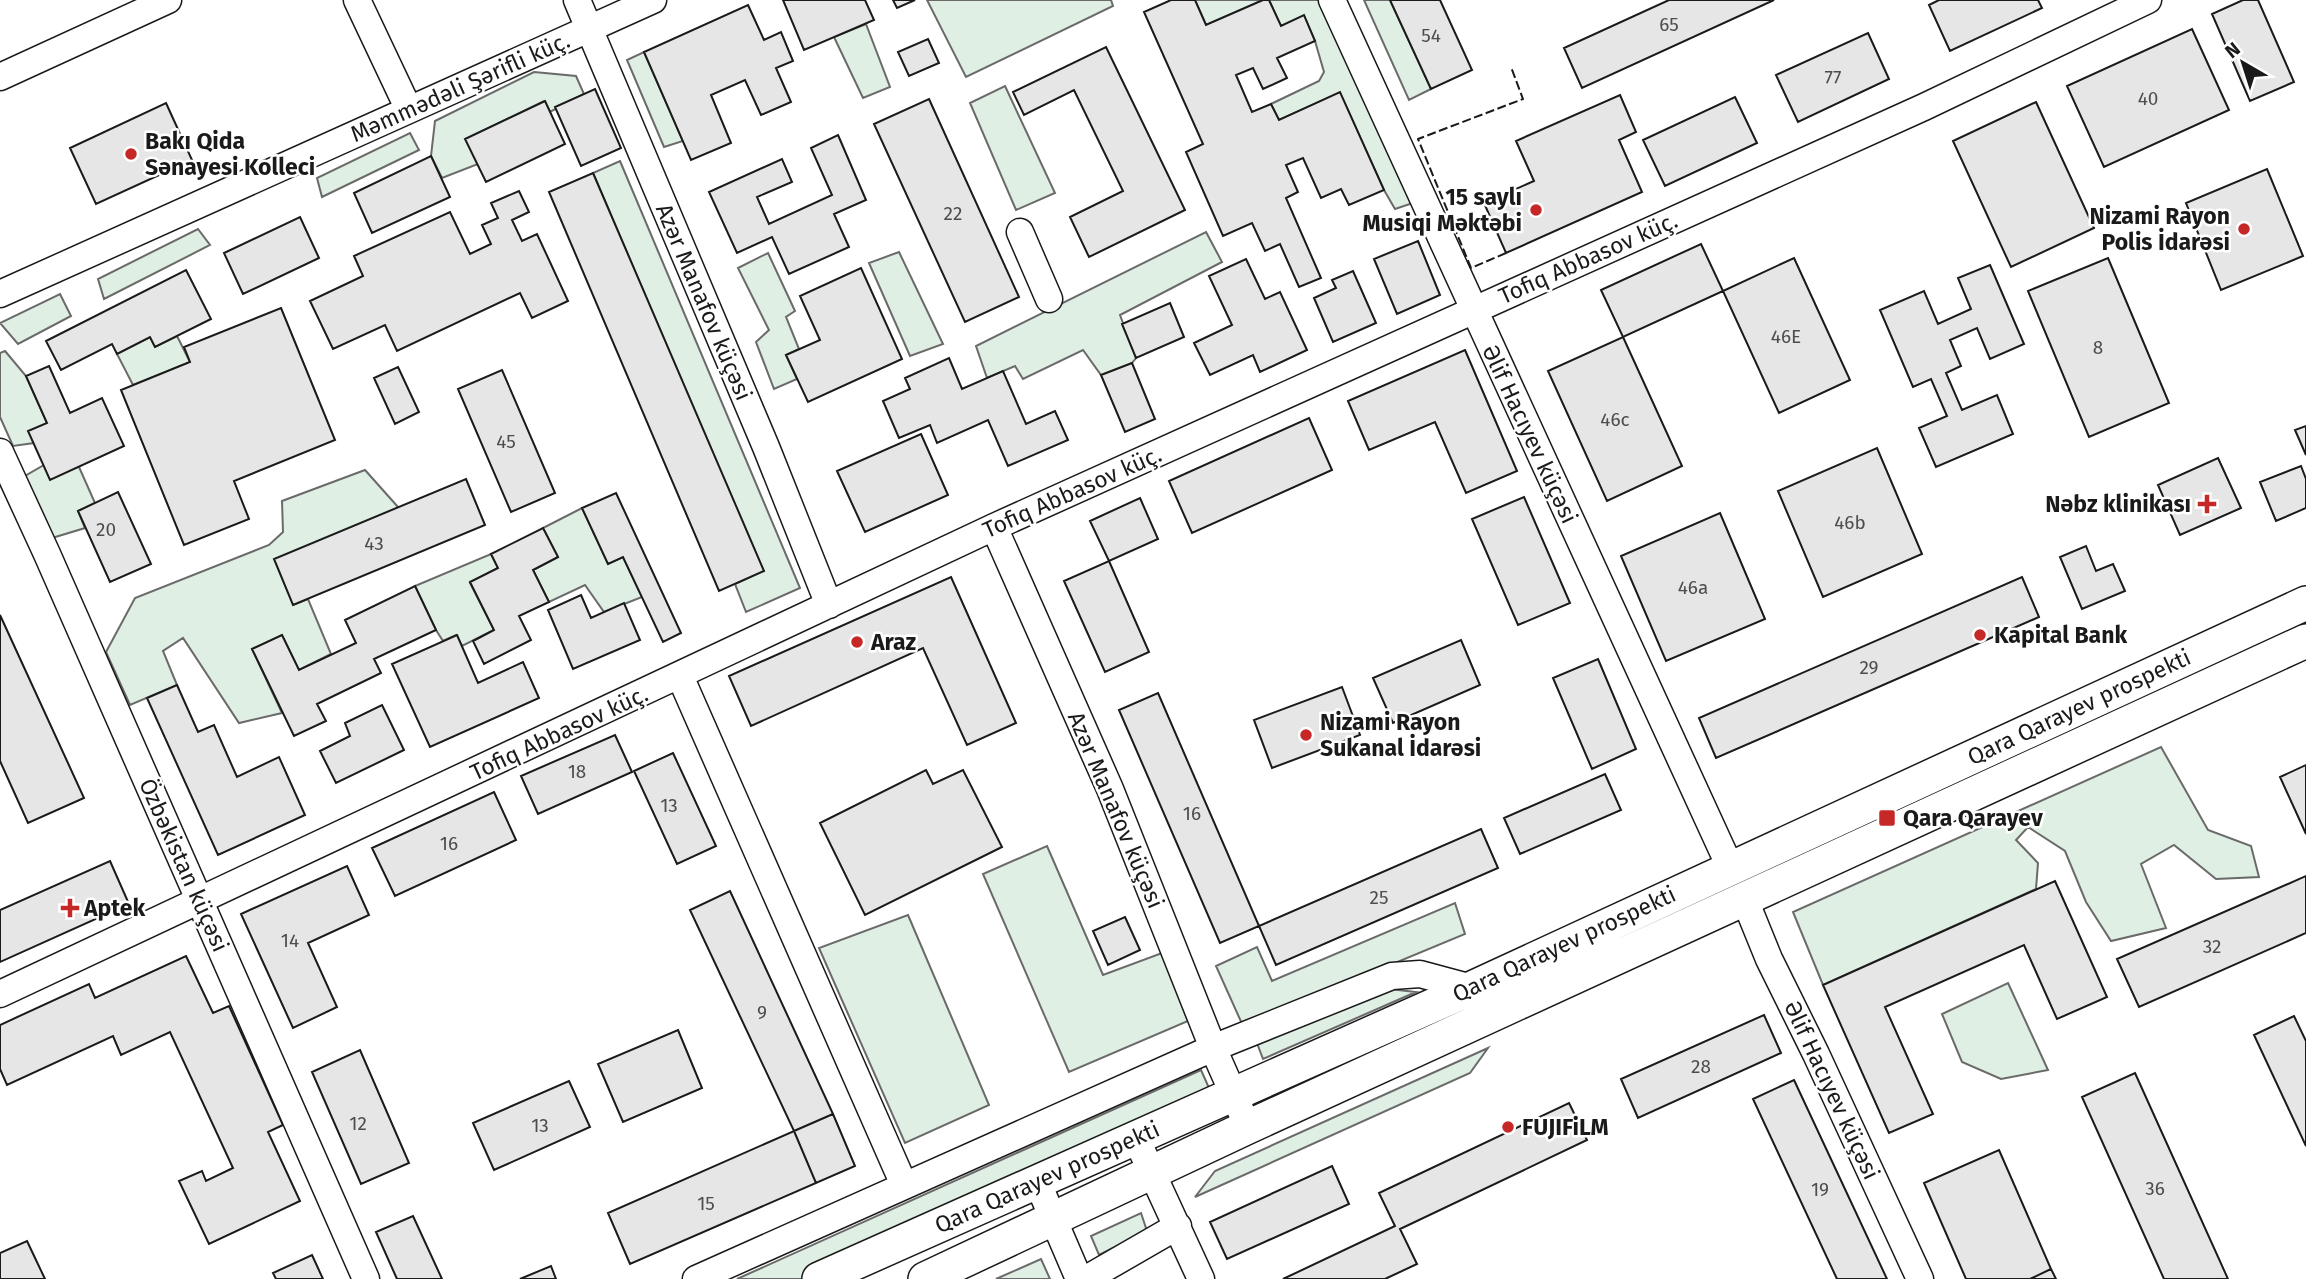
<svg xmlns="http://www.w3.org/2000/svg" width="2306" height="1279" viewBox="0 0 2306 1279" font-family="'Fira Sans',sans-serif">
<rect width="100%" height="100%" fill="#fff"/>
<!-- green -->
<path fill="#e0efe3" stroke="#6a6a6a" stroke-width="2" d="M927,0h184l2,6 -147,71z
M1195,0h68l-57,25z
M1269,0h51l96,202 -21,7 -11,-19 -44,-97 -61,27 -8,-16 48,-23 5,-9 -9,-31 -11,-25 -23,10z
M1364,0h26l41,89 -22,11z
M866,24l24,63 -27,11 -29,-61z
M644,52l39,89 -19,6 -37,-87z
M534,72l42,4 8,18 -34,18 -6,-11 -78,38 12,25 -36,14 -11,-22 4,-35z
M1005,86l50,107 -39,17 -46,-107z
M410,133l9,17 -97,47 -5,-19z
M620,161l180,427 -54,24 -11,-28 28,-13 -170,-398z
M198,229l12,16 -106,54 -6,-20z
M1206,232l16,30 -102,53 16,43 -4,5 -31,12 -18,-25 -60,29 -8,-13 -28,12 -11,-32z
M899,252l44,92 -33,12 -41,-93z
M768,253l27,58 -9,6 13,32 -13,6 11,24 -23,10 -18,-47 13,-12 -31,-62z
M60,294l11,22 -53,28 -18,-21z
M177,336l13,26 -57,23 -16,-31 33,-17 5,10z
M5,351l21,25 21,47 -13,20 -21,3 -13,-29v-64z
M44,465l35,2 16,36 -17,8 7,17 -33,10 -27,-62z
M365,470l33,37 -105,98 15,-6 23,55 -32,16 -17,-35 -30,14 30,64 -43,10 -56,-85 -20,13 14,34 -47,20 -24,-53 29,-54 134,-53 14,-13 -1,-31z
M582,508l26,56 15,-7 19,40 -38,15 -19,-27 -36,17 -16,-32 25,-13 -15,-29z
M491,554l7,14 -28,15 24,47 -32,16 -6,-11 -13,6 -7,-11 -21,-44z
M2161,747l47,83 43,16 8,31 -43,2 -42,-34 -33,19 25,64 -55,13 -25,-39 -21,-51 -37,-24 -12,13 22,23 -2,26 -213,96 -30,-73z
M1047,846l56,129 59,-22 26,68 -119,51 -86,-198z
M1455,903l10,31 -222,92 -27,-60 41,-19 15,34z
M908,915l81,190 -84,38 -86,-195z
M2008,983l40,87 -47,9 -39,-17 -20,-48z
M1389,989l27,3 -153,67 -6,-16z
M1488,1048l-18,25 -275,124 20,-26z
M1201,1070l12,27 -404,182h-72z
M1141,1213l6,18 -48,24 -8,-19z
M1041,1259l9,20h-54z"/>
<!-- building -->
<path fill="#e6e6e6" stroke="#1a1a1a" stroke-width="2" d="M783,0h82l9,20 -70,30z
M893,0h22l-18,8z
M1171,0h24l11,25 57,-25h6l12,26 23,-11 11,26 -38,17 10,20 -24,11 -10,-21 -17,7 16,37 19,-8 8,16 61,-28 44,98 -35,15 -8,-16 -20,9 -18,-40 -17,7 12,27 -12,6 35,80 -22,9 -19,-43 -15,7 -13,-28 -29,13 -37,-84 17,-8 -59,-132z
M1390,0h50l32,70 -41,19z
M1669,0h105l-192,88 -18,-40z
M1939,0h99l4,8 -92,43 -21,-46z
M2243,0h15l36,82 -44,19 -38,-87z
M748,5l16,35 17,-8 12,29 -17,7 15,34 -30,13 -16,-35 -34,15 20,48 -40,17 -47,-108z
M2192,29l37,81 -125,57 -37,-81z
M1868,33l21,46 -91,43 -22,-47z
M928,39l11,24 -30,13 -11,-24z
M1106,47l79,163 -96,47 -19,-40 53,-26 -49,-101 -50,25 -11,-23z
M595,89l26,59 -40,18 -26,-59z
M1620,95l16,37 -17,8 23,52 -136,61 -22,-50 50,-22 -18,-40z
M1735,97l22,46 -92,43 -22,-46z
M929,99l90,198 -54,25 -91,-198z
M545,101l20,43 -79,38 -21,-43z
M2036,102l58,126 -83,39 -58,-126z
M166,103l26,57 -96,44 -26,-56z
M838,135l28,65 -32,14 15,33 -60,27 -17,-37 -35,16 -28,-61 73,-33 10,23 -35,15 12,27 63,-29 -21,-47z
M431,156l19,41 -78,36 -18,-40z
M2267,169l36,87 -82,34 -35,-87z
M593,173l171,398 -45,20 -170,-399z
M519,191l10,21 -17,8 10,21 15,-7 31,67 -36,17 -12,-25 -123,58 -12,-26 -52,24 -23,-48 53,-25 -9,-20 96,-44 20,42 21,-10 -9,-19 16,-7 -7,-15z
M300,217l19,41 -76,36 -19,-41z
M1418,241l22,54 -43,19 -23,-55z
M1701,244l22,47 -100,46 -22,-47z
M1794,258l56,122 -71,33 -56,-122z
M2108,258l61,145 -80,34 -61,-146z
M1246,259l19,40 15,-7 27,58 -47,22 -7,-17 -43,20 -16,-32 38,-18 -23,-49z
M1990,265l34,79 -34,15 -13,-31 -27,12 11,26 -15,7 16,37 35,-15 16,39 -77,33 -17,-39 28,-12 -16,-37 -18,8 -33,-77 44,-19 14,33 33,-15 -13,-31z
M861,268l41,91 -94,43 -22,-47 34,-15 -20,-44z
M186,270l25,49 -56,28 -5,-10 -33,17 -5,-10 -51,26 -15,-29z
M1353,271l23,52 -43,19 -19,-44 22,-10 -4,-8z
M1170,303l14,34 -48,21 -14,-34z
M281,308l54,132 -101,41 15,38 -65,26 -63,-155 69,-28 -6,-15z
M1623,337l59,129 -75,35 -59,-130z
M1465,350l52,121 -51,22 -31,-71 -66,28 -21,-49z
M949,358l13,31 41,-18 23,53 29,-13 13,29 -60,26 -20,-46 -51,23 -7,-18 -31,13 -16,-37 27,-12 -5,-11z
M1132,363l23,56 -30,13 -24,-57z
M49,366l21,47 32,-15 22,48 -74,34 -22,-49 19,-8 -21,-47z
M398,367l21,45 -24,12 -21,-46z
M502,370l53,123 -44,19 -53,-123z
M1309,418l23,52 -140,63 -23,-52z
M2306,426v29l-11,-25z
M921,434l27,61 -83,37 -28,-61z
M1877,448l45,106 -99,43 -45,-106z
M2218,458l23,50 -61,27 -22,-50z
M2301,466l5,13v29l-30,13 -16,-39z
M466,479l19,46 -192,80 -19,-46z
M118,492l33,72 -41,18 -32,-71z
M616,493l65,140 -18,9 -40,-85 -15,7 -26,-56z
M1524,497l46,106 -52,22 -46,-106z
M1140,498l18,41 -49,22 -19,-40z
M1720,513l45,106 -99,42 -45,-105z
M543,528l15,29 -25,13 16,32 -30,14 12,24 -47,24 -11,-23 21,-11 -24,-48 28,-14 -7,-14z
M2086,546l10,25 17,-7 12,27 -43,18 -22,-52z
M1109,561l40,91 -44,20 -41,-91z
M951,577l65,146 -49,22 -44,-97 -172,78 -22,-50z
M2022,577l17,40 -323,141 -17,-40z
M415,586l21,44 -62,29 7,14 -64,31 9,17 -32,15 -42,-87 30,-14 17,35 57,-27 -11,-23z
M581,595l10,23 33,-15 16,37 -67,29 -25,-59z
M0,615l84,183 -56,25 -28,-62z
M457,635l21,48 45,-21 16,36 -109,49 -38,-83z
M1461,640l19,45 -87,38 -20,-45z
M1598,659l38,90 -44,20 -39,-91z
M177,685l21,47 16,-7 23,52 42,-20 26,58 -87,40 -71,-157z
M1342,687l18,48 -88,33 -18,-48z
M1158,693l101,233 -39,17 -101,-233z
M382,705l22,45 -68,33 -16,-32 30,-15 -5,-13z
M615,735l17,37 -94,42 -17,-38z
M673,753l43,93 -39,18 -43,-93z
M2306,765v69l-26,-57z
M926,770l7,14 30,-14 39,77 -137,68 -45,-92z
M1605,774l16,36 -101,44 -16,-36z
M494,792l22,48 -121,56 -23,-48z
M1481,829l17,39 -222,97 -17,-39z
M110,861l19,43 -129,58v-52z
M347,866l22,49 -61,28 29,64 -44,21 -52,-114z
M2306,876v57l-167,74 -22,-48z
M2055,881l52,116 -50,22 -33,-74 -139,62 48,107 -44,19 -66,-148z
M730,891l103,223 -39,17 -104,-221z
M1125,917l15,33 -32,15 -15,-34z
M186,956l27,57 16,-7 54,119 -15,7 32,69 -91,43 -30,-63 23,-10 4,10 27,-13 -63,-136 -49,23 -8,-19 -106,49 -7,-16v-44l89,-41 6,14z
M1764,1015l17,38 -143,65 -17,-39z
M2294,1016l12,25v105l-52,-111z
M678,1030l24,58 -79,34 -25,-58z
M360,1050l49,113 -48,21 -49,-112z
M2135,1073l93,206h-64l-82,-182z
M1794,1080l93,199h-50l-84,-180z
M569,1081l21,46 -96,43 -21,-47z
M1569,1103l18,37 -187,89 17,35 -32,15h-102l112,-53 -16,-33z
M833,1114l22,52 -39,17 -22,-52z
M794,1131l22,52 -186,81 -22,-51z
M1999,1150l52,119 -21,10h-64l-42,-96z
M1332,1166l17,38 -122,55 -17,-37z
M413,1216l29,63h-45l-21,-47z
M27,1241l18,38h-45v-26z
M312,1255l11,24h-47l-3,-6z
M551,1266l5,13h-36z
M2051,1269l5,10h-26z"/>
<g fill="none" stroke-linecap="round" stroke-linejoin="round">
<!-- minor casing -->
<g stroke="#1a1a1a" stroke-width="29">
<path id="minor" d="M357,0l52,110
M577,0l189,447 63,158
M1332,0l398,867
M0,77l168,-77
M1020,232l29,67
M0,294l653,-294
M0,452l47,102 319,725
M994,527l116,262 103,259 35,79
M680,676l224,509
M1745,900l24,59 47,95 104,225
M0,994l994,-467 930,-420 224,-107
M1136,1138l65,141
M1037,1181l42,98
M696,1279l517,-231 179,-72 28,-2 52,14
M1086,1279l92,-53"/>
</g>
<!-- major casing -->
<g stroke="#1a1a1a" stroke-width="36">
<path id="major" d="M819,1279l653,-291 834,-385
M925,1279l323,-152 1058,-486"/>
</g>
<!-- minor -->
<use href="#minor" stroke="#fff" stroke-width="26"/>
<!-- major -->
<use href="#major" stroke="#fff" stroke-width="33"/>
<!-- fence -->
<path stroke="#1a1a1a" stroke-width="2" stroke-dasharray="9 3.5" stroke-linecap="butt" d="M1506,253l-35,15 -53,-129 105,-40 -12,-32"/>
</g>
<!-- markers -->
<g fill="#c62828" stroke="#fff" stroke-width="2.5">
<circle cx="131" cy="154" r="7"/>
<circle cx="1536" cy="210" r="7"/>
<circle cx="2244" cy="229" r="7"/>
<path d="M2203.5 493.5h7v7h7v7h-7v7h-7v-7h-7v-7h7z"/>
<circle cx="1980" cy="635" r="7"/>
<circle cx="857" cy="642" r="7"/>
<circle cx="1306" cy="735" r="7"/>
<rect x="1878" y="809" width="18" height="18" rx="3.5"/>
<path d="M66.5 897.5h7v7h7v7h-7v7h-7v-7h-7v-7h7z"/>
<circle cx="1508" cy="1127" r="7"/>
</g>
<g text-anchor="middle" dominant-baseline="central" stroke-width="5" stroke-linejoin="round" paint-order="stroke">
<!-- number labels -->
<g font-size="19" fill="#4d4d4d">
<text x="1669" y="24">65</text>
<text x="1431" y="35">54</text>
<text x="1833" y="77">77</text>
<text x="2148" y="98">40</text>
<text x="953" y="213">22</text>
<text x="1786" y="336">46E</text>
<text x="2098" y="347">8</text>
<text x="1615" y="419">46c</text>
<text x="506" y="441">45</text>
<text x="1850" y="522">46b</text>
<text x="106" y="529">20</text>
<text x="374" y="543">43</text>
<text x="1693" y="587">46a</text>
<text x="1869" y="667">29</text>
<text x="577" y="771">18</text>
<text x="669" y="805">13</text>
<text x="1192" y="813">16</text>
<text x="449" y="843">16</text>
<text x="1379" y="897">25</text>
<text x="290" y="940">14</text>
<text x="2212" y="946">32</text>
<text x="762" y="1012">9</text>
<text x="1701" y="1066">28</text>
<text x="358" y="1123">12</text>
<text x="540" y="1125">13</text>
<text x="2155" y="1188">36</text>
<text x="1820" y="1189">19</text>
<text x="706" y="1203">15</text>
</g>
<!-- street labels -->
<g font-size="23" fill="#1a1a1a" stroke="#fff">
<text transform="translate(460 87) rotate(-24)">Məmmədəli Şərifli küç.</text>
<text transform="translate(1588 258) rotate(-24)">Tofiq Abbasov küç.</text>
<text transform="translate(704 302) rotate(67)">Azər Manafov küçəsi</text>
<text transform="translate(1530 434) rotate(65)">Əlif Hacıyev küçəsi</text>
<text transform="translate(1072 492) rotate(-24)">Tofiq Abbasov küç.</text>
<text transform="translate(2079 707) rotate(-25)">Qara Qarayev prospekti</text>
<text transform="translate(559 733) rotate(-25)">Tofiq Abbasov küç.</text>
<text transform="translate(1116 810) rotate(67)">Azər Manafov küçəsi</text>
<text transform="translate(184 865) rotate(66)">Özbəkistan küçəsi</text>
<text transform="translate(1564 944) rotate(-25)">Qara Qarayev prospekti</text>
<text transform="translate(1832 1090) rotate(65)">Əlif Hacıyev küçəsi</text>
<text transform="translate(1047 1177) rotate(-24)">Qara Qarayev prospekti</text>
</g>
<!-- poi labels -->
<g font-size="23" font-weight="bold" fill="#1a1a1a" stroke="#fff" text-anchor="start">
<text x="145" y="141">Bakı Qida<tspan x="145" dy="26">Sənayesi Kolleci</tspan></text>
<text x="1522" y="197" text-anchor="end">15 saylı<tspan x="1522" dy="26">Musiqi Məktəbi</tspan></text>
<text x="2230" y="216" text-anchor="end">Nizami Rayon<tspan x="2230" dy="26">Polis İdarəsi</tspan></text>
<text x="2191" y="504" text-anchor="end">Nəbz klinikası</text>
<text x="1994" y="635">Kapital Bank</text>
<text x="871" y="642">Araz</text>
<text x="1320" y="722">Nizami Rayon<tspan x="1320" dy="26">Sukanal İdarəsi</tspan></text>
<text x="1903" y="818">Qara Qarayev</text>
<text x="84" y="908">Aptek</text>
<text x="1522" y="1127">FUJIFiLM</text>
</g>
</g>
<!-- north arrow -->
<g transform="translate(2243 63) rotate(321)" stroke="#ffffff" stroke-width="5" paint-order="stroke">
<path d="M0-5L12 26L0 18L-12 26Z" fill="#1a1a1a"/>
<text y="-10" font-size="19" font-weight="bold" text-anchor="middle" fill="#1a1a1a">N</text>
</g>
</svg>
